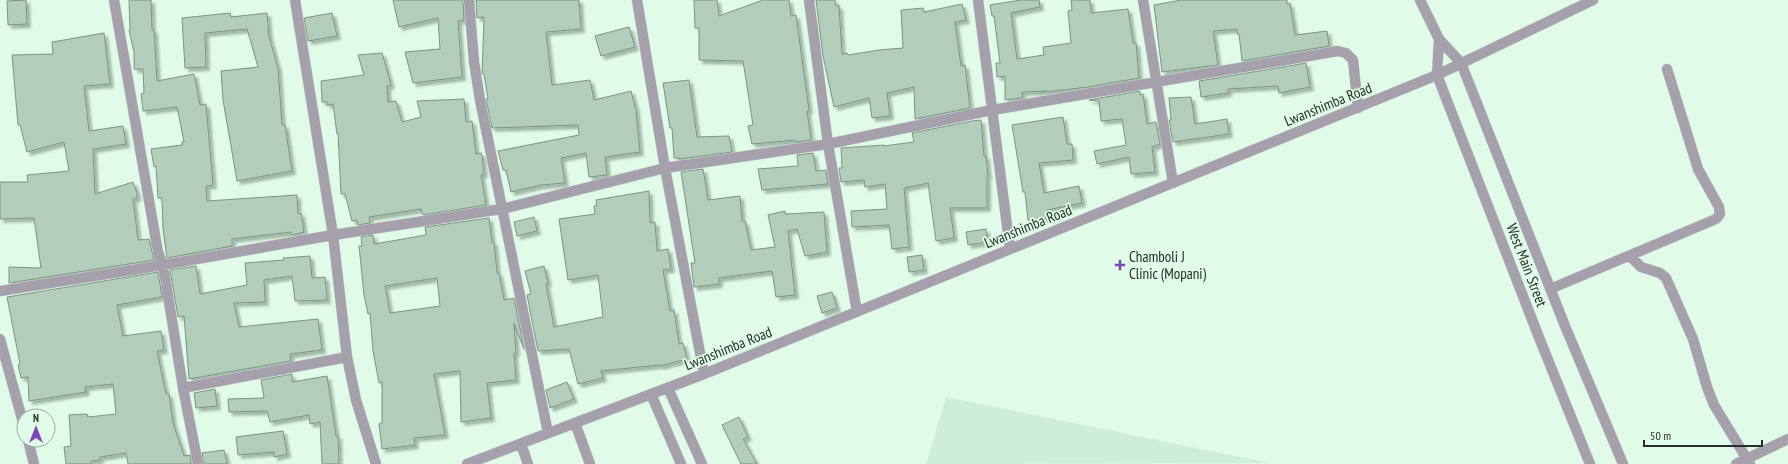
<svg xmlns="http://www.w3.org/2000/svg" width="1788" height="464" viewBox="0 0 1788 464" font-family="'PT Sans Narrow',sans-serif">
<defs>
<filter id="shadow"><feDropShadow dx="3.5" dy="3.5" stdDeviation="1" flood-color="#0004"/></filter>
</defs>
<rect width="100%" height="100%" fill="#e0fbe8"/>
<!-- built -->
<path fill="#cdeed8" d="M946,397l323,66 -343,1z"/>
<!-- building -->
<path fill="#b3cdbb" stroke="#7b9483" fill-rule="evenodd" filter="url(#shadow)" d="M26,0l1,24 -19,1 -1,-24z
M129,0h22l1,30h2l3,51 37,-7 6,31 6,-1 7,81 -7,1 1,15 90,-6 1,19 3,-1 3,19 -13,3v-3l-59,7v7l-65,12 -4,-29 -1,-31h-4l-2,-32 -2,1 -3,-18 31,-4v-3h2l-7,-35 -34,4 -2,-17 3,-1 -1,-24h-9v-17l-5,-22h1z
M393,0h70l1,20 -6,1 4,56 -49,6 -8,-31 35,-3 -2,-31 -39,9z
M476,0h103l2,29 -35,3 6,53 38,-5 4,20 37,-9 5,19 4,42 -35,5 2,18 -18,2 -3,-24 -25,5 4,25 -24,2 -30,7 -5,-22h-3l-5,-19 81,-16 -1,-10 -86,3 -6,-29h2l-4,-25h-2l2,-57 -7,1z
M694,0h23l2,16 44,-16h26l2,16 5,-1 13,95 -2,1 4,29 -16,2v-2l-43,4 -4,-18 5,-1 -10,-64 -44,-1v-32h-4z
M816,0h19l1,6h3l3,48 5,-1 1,2 31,-5 24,-2 -2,-38 22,-2 1,4 38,-8 4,16 -11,2 6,44 4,-1 5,43 -55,11 -1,-32 -27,6 3,23 -18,2 -3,-20 -35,9 -11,-51z
M1021,0h18l1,7 -29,6 6,46 27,-4 -1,-8 28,-4 -3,-32 4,-1 -1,-10h19l1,13 37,-4 5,34h3l3,35 -51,9 -33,4 -33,1v6l-17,2v-24l-8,1 -1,-14h4l-6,-47h-2l-2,-11z
M1181,0h106v4h3l5,31 32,-4 2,15 -87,15 -3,-27h-2v-5l-24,2 5,34 -56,7 -8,-67z
M230,13l1,4 36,-4 2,23 9,32 4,57h3l7,46 -55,10 -14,-81 -2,-29 37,-4 -11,-38 -42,4 1,34 -21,1 -3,-50z
M332,13l5,23 -29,5 -4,-23z
M629,27l6,20 -34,9 -6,-20z
M104,33l6,51 -26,2 5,45 34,-5 3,18 -33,5 2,45 38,-12 4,11v5l-4,1 5,41 11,-1 5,21 -145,23v-16l32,1 -7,-50 -34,1v-37h28l-1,-7 42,-4 -5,-29 -37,10 -7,-27h-2l-6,-70 41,-1 -1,-12z
M382,53l9,32 -4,1 1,16 8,-1 6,21 19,-5 -4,-16 47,-2 2,23 6,-1 4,33 5,-1 1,2 2,19 -3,1 5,30 -63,10 -2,-6 -52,8 1,6 -12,2 -1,-5 -5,1 -7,-27h-4l-3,-61 -1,1 -4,-30 -6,1v-3h-5l-1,-21 43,-6 -6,-20z
M1306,63l4,24 -31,6 -1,-7 -50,3v4l-27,4 -2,-16z
M689,80l8,57 32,-1 3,16 -53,7v-1h-5l-2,-30h-2l-7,-45z
M1140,91v4l3,-1 4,30 9,-2 4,22 -8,3 3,25 -24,2 -2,-17 -32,7 -3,-13 32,-6 -4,-26 -21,2 -2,-20 -10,-1z
M1191,97l4,27 32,-5 2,15 -56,8 -4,-22h2l-2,-22z
M1063,117l4,27h5l1,16 -34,3 5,30 35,-7 3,17 -35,7 1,8 -20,2 -3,-28h-2l-11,-67z
M981,120l3,36h2l2,19 -1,1v32h-37l4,30 -18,3 -8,-58 -24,5 5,59 -17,2 -3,-24 -37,2 -1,-16 36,-2 -2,-25 -20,3 -1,-7 -23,2 -2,-14h3l-1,-20 43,-3v1l30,-4 -2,-9 60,-12z
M813,153l3,18 10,-1 2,14 -66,6 -4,-21 40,-3 -1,-11z
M703,169l5,31 32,-4 2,25h3l6,29 24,-3 -7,-32 17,-4v3l39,-2 3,40 -22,4 -8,-27 -9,2 7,64 -19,2 -4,-26 -53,7v6l-25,3 -3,-24h4l-14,-91z
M649,191l1,32 5,-1 2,29 11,-2 3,20 -8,1 7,41 4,-1 5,34 4,-1 4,16 -27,7 -1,-1 -58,6 2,7 -25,6 -9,-35 -31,2 -11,-56 4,-1 -6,-23 19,-5 4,17 -2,1 8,43 49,-10 -5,-42 -30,5 -9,-61 36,-5 -1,-8 3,-1 -1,-5z
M534,217l3,14 -20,5 -3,-14z
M489,218l3,25 2,-1 3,31h2l5,27 10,-2 10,51 -10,-26 2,30h-2l2,27 -29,3 4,35 -30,4 -1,-51 -26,3 11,61 -31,3 1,7 -33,4 -3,-25 3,-1v-41l-3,1 -6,-32 -3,-38 -2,1 -4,-19 -5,-49h3l-1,-9 12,-2 1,9 52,-9 -1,-8zM437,278l3,28 -50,7 -5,-27z
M986,229l1,13 -19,3 -2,-13z
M922,255l2,15 -15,2 -2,-15z
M310,256l2,22 13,-1 2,23 -32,1 -3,-25 -28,4 1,22 -31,1 5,24 79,-8 4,31 -32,4 1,7 -102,18 -5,-63 -6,1 -8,-47 26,-4 4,28 47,-9 -2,-22 39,-3 -1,-2z
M158,272l4,25 -45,8 6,31 38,-5 3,19 -7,1 9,43h3l4,29 11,33 6,-1 1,9h-63l-2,-11 -26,4v3l-9,1v3h-25l-2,-17 7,-1 -2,-31 18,-1 1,3 28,-3 -3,-30 -28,3 1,5 -57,9 -1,-24 -7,1 -3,-13 2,-1 -13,-67z
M832,292l5,16 -15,5 -5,-17z
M292,374v8l35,-6 9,60h2l1,28h-17l-2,-42 -10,2 -1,-9 -39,7 -3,-11 -38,1 -1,-13 36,-1 -3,-18z
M567,382l7,17 -24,9 -4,-18z
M215,389l2,17 -21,2 -2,-15z
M739,417l9,20 -5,2 14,25h-16l-19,-39z
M283,431l4,23 -13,3v-5l-36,3 -2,-18z
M224,450l3,14h-23l-2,-11z"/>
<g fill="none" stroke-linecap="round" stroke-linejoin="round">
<!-- minor casing -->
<g stroke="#bed6c5" stroke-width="11">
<path id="minor" d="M114,0l44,252 5,13 20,123 15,76
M295,0l38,235 14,122 9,43 20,64
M469,0l5,62 6,38 68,333
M637,0l28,168 39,206
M809,0l19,144 29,168
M978,0l32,249
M1143,0l30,183
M1420,0l19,39 22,24 104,263 58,138
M1439,39l-2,36 103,265 50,124
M1630,256l11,11 19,6 6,5 27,61 14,48 7,18 36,59
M1550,289l166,-70 4,-5 -1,-7 -21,-38 -31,-100
M0,291l163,-26 170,-30 169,-26 163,-41 163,-24 164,-34 346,-59 8,2 7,7 5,48
M0,339l24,87
M183,388l164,-31
M668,388l34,76
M651,394l30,70
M575,423l15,41
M28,440l6,24
M521,444l7,20
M467,464l237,-90 733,-299 156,-75
M1736,464l52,-25"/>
</g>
<!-- minor -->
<use href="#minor" stroke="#a5a0ab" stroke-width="10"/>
</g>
<!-- markers -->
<path fill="#7e43b9" stroke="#e0fbe8" stroke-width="1.5" d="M1118 259h4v4h4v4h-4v4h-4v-4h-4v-4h4z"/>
<g text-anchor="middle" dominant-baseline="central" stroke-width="3.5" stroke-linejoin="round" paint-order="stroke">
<!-- street labels -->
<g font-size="15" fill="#242e27" stroke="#e0fbe8">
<text transform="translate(1328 104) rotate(-22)">Lwanshimba Road</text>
<text transform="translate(1028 226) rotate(-22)">Lwanshimba Road</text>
<text transform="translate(1527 265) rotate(69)">West Main Street</text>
<text transform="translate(728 348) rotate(-22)">Lwanshimba Road</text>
</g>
<!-- poi labels -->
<g font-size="15" fill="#242e27" stroke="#e0fbe8" text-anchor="start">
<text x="1129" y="256">Chamboli J<tspan x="1129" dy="17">Clinic (Mopani)</tspan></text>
</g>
</g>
<!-- north arrow -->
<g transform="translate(36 428)"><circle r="19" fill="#e0fbe8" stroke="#95a99b"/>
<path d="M0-3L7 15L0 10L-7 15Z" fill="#7e43b9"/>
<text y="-6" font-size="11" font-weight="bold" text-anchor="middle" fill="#242e27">N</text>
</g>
<!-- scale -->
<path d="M1644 440v6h118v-6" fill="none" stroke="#242e27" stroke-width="2"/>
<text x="1650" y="440" font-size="12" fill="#242e27" stroke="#e0fbe8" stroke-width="3" paint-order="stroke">50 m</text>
</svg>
